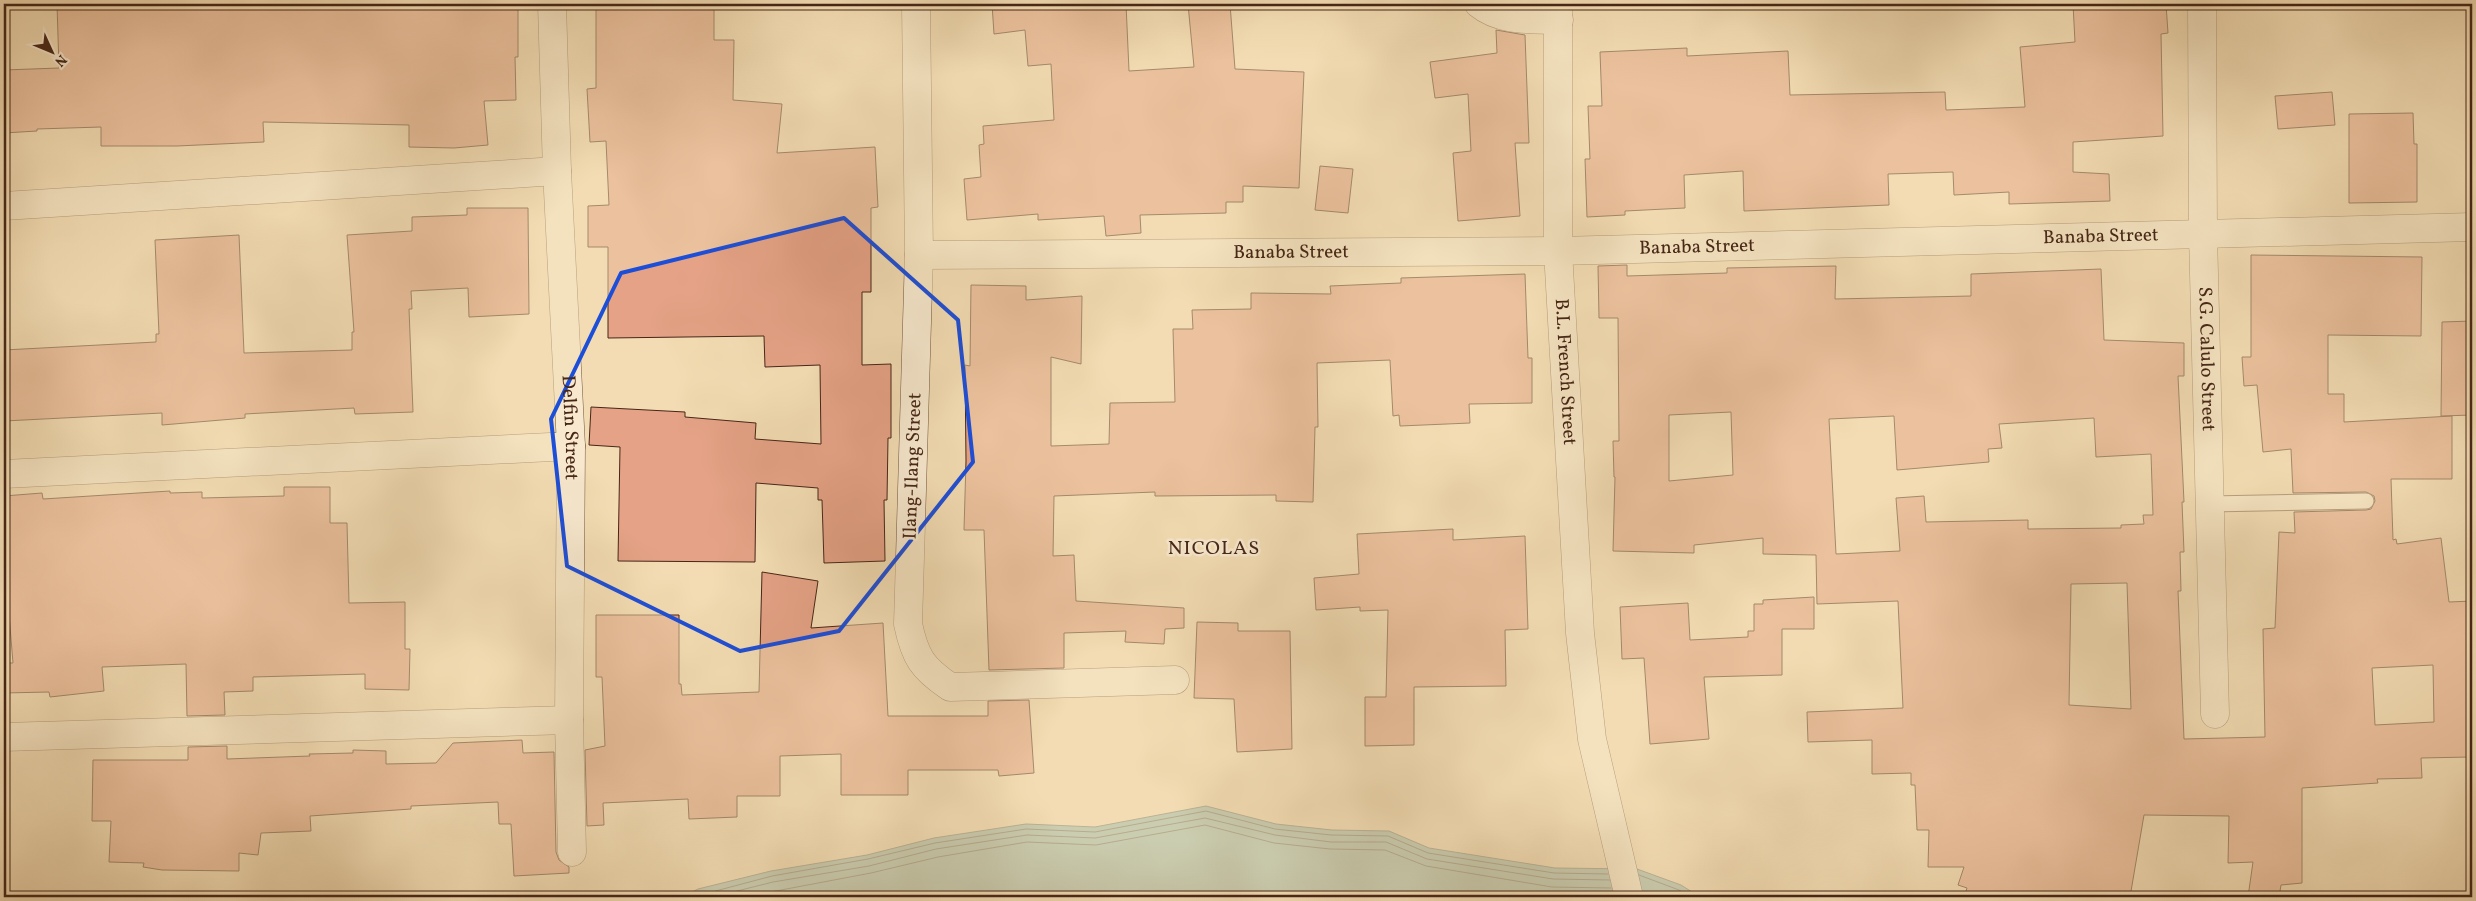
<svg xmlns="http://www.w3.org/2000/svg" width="2476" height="901" viewBox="0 0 2476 901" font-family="Vollkorn,serif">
<rect width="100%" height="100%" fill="#f3dcb3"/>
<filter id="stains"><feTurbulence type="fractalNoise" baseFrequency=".004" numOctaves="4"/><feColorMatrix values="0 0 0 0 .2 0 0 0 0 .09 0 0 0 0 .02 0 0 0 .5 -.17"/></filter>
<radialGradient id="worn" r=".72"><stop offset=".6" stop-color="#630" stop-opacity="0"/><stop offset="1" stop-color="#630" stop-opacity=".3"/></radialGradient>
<!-- water -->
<path fill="#9bbbae" stroke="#797f72" d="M1206,806l70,18 56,6 57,1 40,17 126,20 82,1 44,16 19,12h-1018l16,-8 73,-18 96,-16 67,-17 92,-14 69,3z"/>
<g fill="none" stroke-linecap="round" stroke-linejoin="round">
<!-- shore -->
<path stroke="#707062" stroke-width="1" d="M1639,875l40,15 12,7
M693,897l79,-21 96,-17 67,-16 91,-14 69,3 111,-21 69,18 56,6 57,1 40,17 126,20 54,1
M713,897l60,-15 96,-16 67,-17 91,-14 68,3 110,-20 70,17 56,7h55l41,17 126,20 57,1
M744,897l127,-24 67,-16 89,-15 69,3 109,-20 69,18 56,6 55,1 41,16 126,21 59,1"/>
</g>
<!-- building -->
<path fill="#e5a286" stroke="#462617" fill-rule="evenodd" d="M57,4h461v53h-3l1,43 -32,1 4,44 -34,3 -45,-1v-22l-146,-3 1,20 -87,4h-76v-19l-64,2v2l-33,2v-63l55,-2z
M596,4h118v36h20l-1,60 49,4 -5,49 98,-6 3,60 -7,1v84h-9v73l29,-1v74h-3l-1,62h-3l1,61 -61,2 -2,-63h-4v-12l-62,-5 -1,79 -137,-1 2,-114 -31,-2 2,-38 94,5v5l71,6 -1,16 66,5 -1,-79 -55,2 -1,-31 -156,2v-91h-20v-41l21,-1 -3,-64 -16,1 -3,-53 9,-1z
M992,4h134l3,67 65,-4 -6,-63h42l5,65 69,3 -5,116 -56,-2v16h-17v11l-86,2 1,18 -35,3 -2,-20 -66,4v-6l-71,6 -3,-41 17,-2 -2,-32 5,-1 -1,-18 71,-6 -3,-56 -23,2 -3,-36 -31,4z
M2073,4h93l2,29 -7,1 2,102 -90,6v30l36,2 1,27 -101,3v-12l-55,3 -1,-23 -65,2 1,31 -145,6 -1,-40 -59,4 1,33 -60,3v4l-38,2 -2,-58h5l-2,-53h14l-2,-54 87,-4v8l101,-5 2,44 155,-3 1,18 79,-3 -5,-60 55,-5z
M1496,30l29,5 4,108h-14l5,73 -62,5 -5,-68 18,-2 -3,-57 -33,4 -5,-36 67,-9z
M2332,92l3,33 -57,4 -3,-33z
M2413,113l1,31h3v58l-68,1v-89z
M1320,166l33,3 -5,44 -33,-3z
M467,208h61l1,106 -60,3 -1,-29 -57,3 1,18h-3l4,103 -58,2 -1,-6 -109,6v4l-83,7v-12l-158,8v-71l152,-8v-8h3l-4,-94 84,-5 5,118 108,-3v-18h2l-7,-97 65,-4v-14l55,-2z
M2251,255l171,2 -1,79 -93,-1v59h16v28l108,-6v63h-61l2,61 3,-1 1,5 44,-6 8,64 23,-1v108l-4,1 2,47 -49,1 1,20 -45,1 1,4 -76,5v95l-21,2 -2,12h-31l5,-35 -25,1 1,-47 -85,-1 -14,82h-166l3,-9 -9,-3 6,-18h-36l1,-37h-12l-2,-45h-4v-12l-39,1v-34l-64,2 -1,-30 96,-4 -5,-107 -81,3 -1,-49 -53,-1v-16l-69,7v8l-81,-2 2,-74h-1l-1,-36h6l-1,-123h-19l-1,-52 29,-1v11l100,-3v-5l109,-2 -1,33 136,-3v-22l130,-5 3,71 80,3v33h-6l6,126h-2l2,50h-4l1,39h-3l6,148 81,-2 -2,-108 12,-1 4,-96 16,1 -1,-21 72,-2 5,-1 4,-8 -1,-5 -8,-4 -73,1 -2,-44 -28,3 -6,-67 -13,1 -2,-29h9zM1731,412l2,63 -64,6v-66zM1894,416l3,54 92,-8 -1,-13 14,-1 -3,-24 95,-6 2,39 55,-3 2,61h-10l1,9 -23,1v3l-93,1v-9l-102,2 -2,-26 -28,2 4,53 -64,3 -7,-135zM2127,583l4,126 -62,-4 2,-121zM2433,665l1,57 -59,3 -3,-57z
M1525,274l3,84h4v45l-63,1 1,19 -70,3 -1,-11 -6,1 -3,-56 -73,3 1,64h-3l-2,75 -37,-1v-6l-121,1v-4l-101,4 -1,60 21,-1 2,46 108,7v20l-19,1 -1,15 -39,-2 1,-11 -62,2v35l-75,2 -5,-140h-20l2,-69 -1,-96 5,1 1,-81 55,1v14l56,-4 -1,68 -30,-7v89l58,-2 1,-41 65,-1 -2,-73h20l-1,-19 59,-1v-16l80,1 -1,-8 71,-3v-5z
M2472,321v94l-31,1 1,-94z
M284,487h46v36h17l2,80 56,-1v47h5l-1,41 -44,-1v-15l-112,3v14l-29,1 1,23 -38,1 -1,-52 -84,3 2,24 -54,6 -1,-5 -45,1v-30h9l-9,-109v-58l38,-3 1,6 127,-8v2l32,-1v6l82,-2z
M1453,529v11l72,-4 3,93 -23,1 1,56 -92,1v58l-49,1v-49h21l2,-87 -28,1v-4l-44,3 -2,-32 45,-4 -2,-40z
M762,572l56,9 -7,47 72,-5 5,93h100v-15l41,-1 5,73 -35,3 -1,-6h-90v25h-67v-41l-61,2v40h-43v21l-48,2 -1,-20 -85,4 1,22 -17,1 -2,-76 20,-4 -3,-69h-6v-62h83v69h2l1,11 77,-3z
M1814,597v32h-32v46l-78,2 5,62 -59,5 -6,-86 -22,1 -2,-52 68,-4 2,37 58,-3v-6h6v-27h9v-4z
M1197,622l41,1v8h52l2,118 -55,3 -3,-53 -40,-1z
M522,740l1,13 31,-1 2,100 3,8 10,7v6l-55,3 -3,-52h-12l-1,-22 -87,4v3l-101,7 1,15 -50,2 -3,22 -19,-2v18l-77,-1 -19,-3 1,-4 -35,-1 2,-41h-19l1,-61h95v-13l39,-1v13l83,-3 -1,-2 44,-1v-3l33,1v13l50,-1 17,-20z"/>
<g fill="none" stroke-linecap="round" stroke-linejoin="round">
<!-- service casing -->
<g stroke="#71543e" stroke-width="17">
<path id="service" d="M2210,504l156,-3"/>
</g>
<!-- minor casing -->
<g stroke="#71543e" stroke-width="29">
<g id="minor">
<path id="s1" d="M552,4l5,167 14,275 -2,274 3,132"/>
<path d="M916,4l3,251 -11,369c7,33 14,44 42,63l225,-7"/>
<path d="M1479,4c22,18 53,15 80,16"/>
<path id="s2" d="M2202,4l1,230 12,480"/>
<path d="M4,206l553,-35"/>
<path id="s3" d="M919,255l639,-4 914,-24"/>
<path d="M4,474l567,-28"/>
<path d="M4,737l565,-17"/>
</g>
</g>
<!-- tertiary casing -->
<g stroke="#71543e" stroke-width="29">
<g id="tertiary">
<path id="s4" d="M1558,4v247l22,382 12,106 37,158"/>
</g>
</g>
<!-- service -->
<use href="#service" stroke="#f7e8ce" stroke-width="15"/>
<!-- minor -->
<use href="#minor" stroke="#f7e8ce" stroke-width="28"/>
<!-- tertiary -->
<use href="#tertiary" stroke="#f7e8ce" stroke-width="28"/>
</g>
<!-- marked area -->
<path d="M0 0H2476V901H0ZM844,218l114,102 15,142 -134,169 -99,20 -173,-85 -16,-147 70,-146z" fill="#f3dcb3" fill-opacity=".55" fill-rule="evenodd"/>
<path fill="none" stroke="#1d4ed8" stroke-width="4" stroke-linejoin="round" d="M844,218l114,102 15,142 -134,169 -99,20 -173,-85 -16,-147 70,-146z"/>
<g text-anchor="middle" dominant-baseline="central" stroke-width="5" stroke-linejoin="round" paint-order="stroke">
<!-- street labels -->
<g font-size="19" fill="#462617" stroke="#f7e8ce">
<text stroke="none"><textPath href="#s3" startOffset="1182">Banaba Street</textPath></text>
<text stroke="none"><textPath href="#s3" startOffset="778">Banaba Street</textPath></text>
<text stroke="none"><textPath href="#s3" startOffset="372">Banaba Street</textPath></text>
<text stroke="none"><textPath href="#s2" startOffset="355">S.G. Calulo Street</textPath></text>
<text stroke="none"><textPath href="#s4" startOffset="368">B.L. French Street</textPath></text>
<text stroke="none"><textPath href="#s1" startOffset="424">Delfin Street</textPath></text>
<text transform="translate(913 466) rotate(-88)">Ilang-Ilang Street</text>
</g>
<!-- neighbourhood labels -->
<g font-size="20" letter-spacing="1" fill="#462617" stroke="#f7e8ce">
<text x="1214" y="549">NICOLAS</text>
</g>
</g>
<!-- margin -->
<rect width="2476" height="901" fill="none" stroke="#f3dcb3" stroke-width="20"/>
<rect x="5" y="5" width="2466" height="891" fill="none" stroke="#462617" stroke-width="2.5"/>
<rect x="10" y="10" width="2456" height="881" fill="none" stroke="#462617"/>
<!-- north arrow -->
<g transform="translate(52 52) rotate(134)" stroke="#f7e8ce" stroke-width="4" paint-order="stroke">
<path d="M0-4L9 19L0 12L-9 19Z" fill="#462617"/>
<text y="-8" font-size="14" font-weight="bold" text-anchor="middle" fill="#462617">N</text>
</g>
<rect width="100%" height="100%" filter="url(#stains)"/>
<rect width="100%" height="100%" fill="url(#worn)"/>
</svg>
